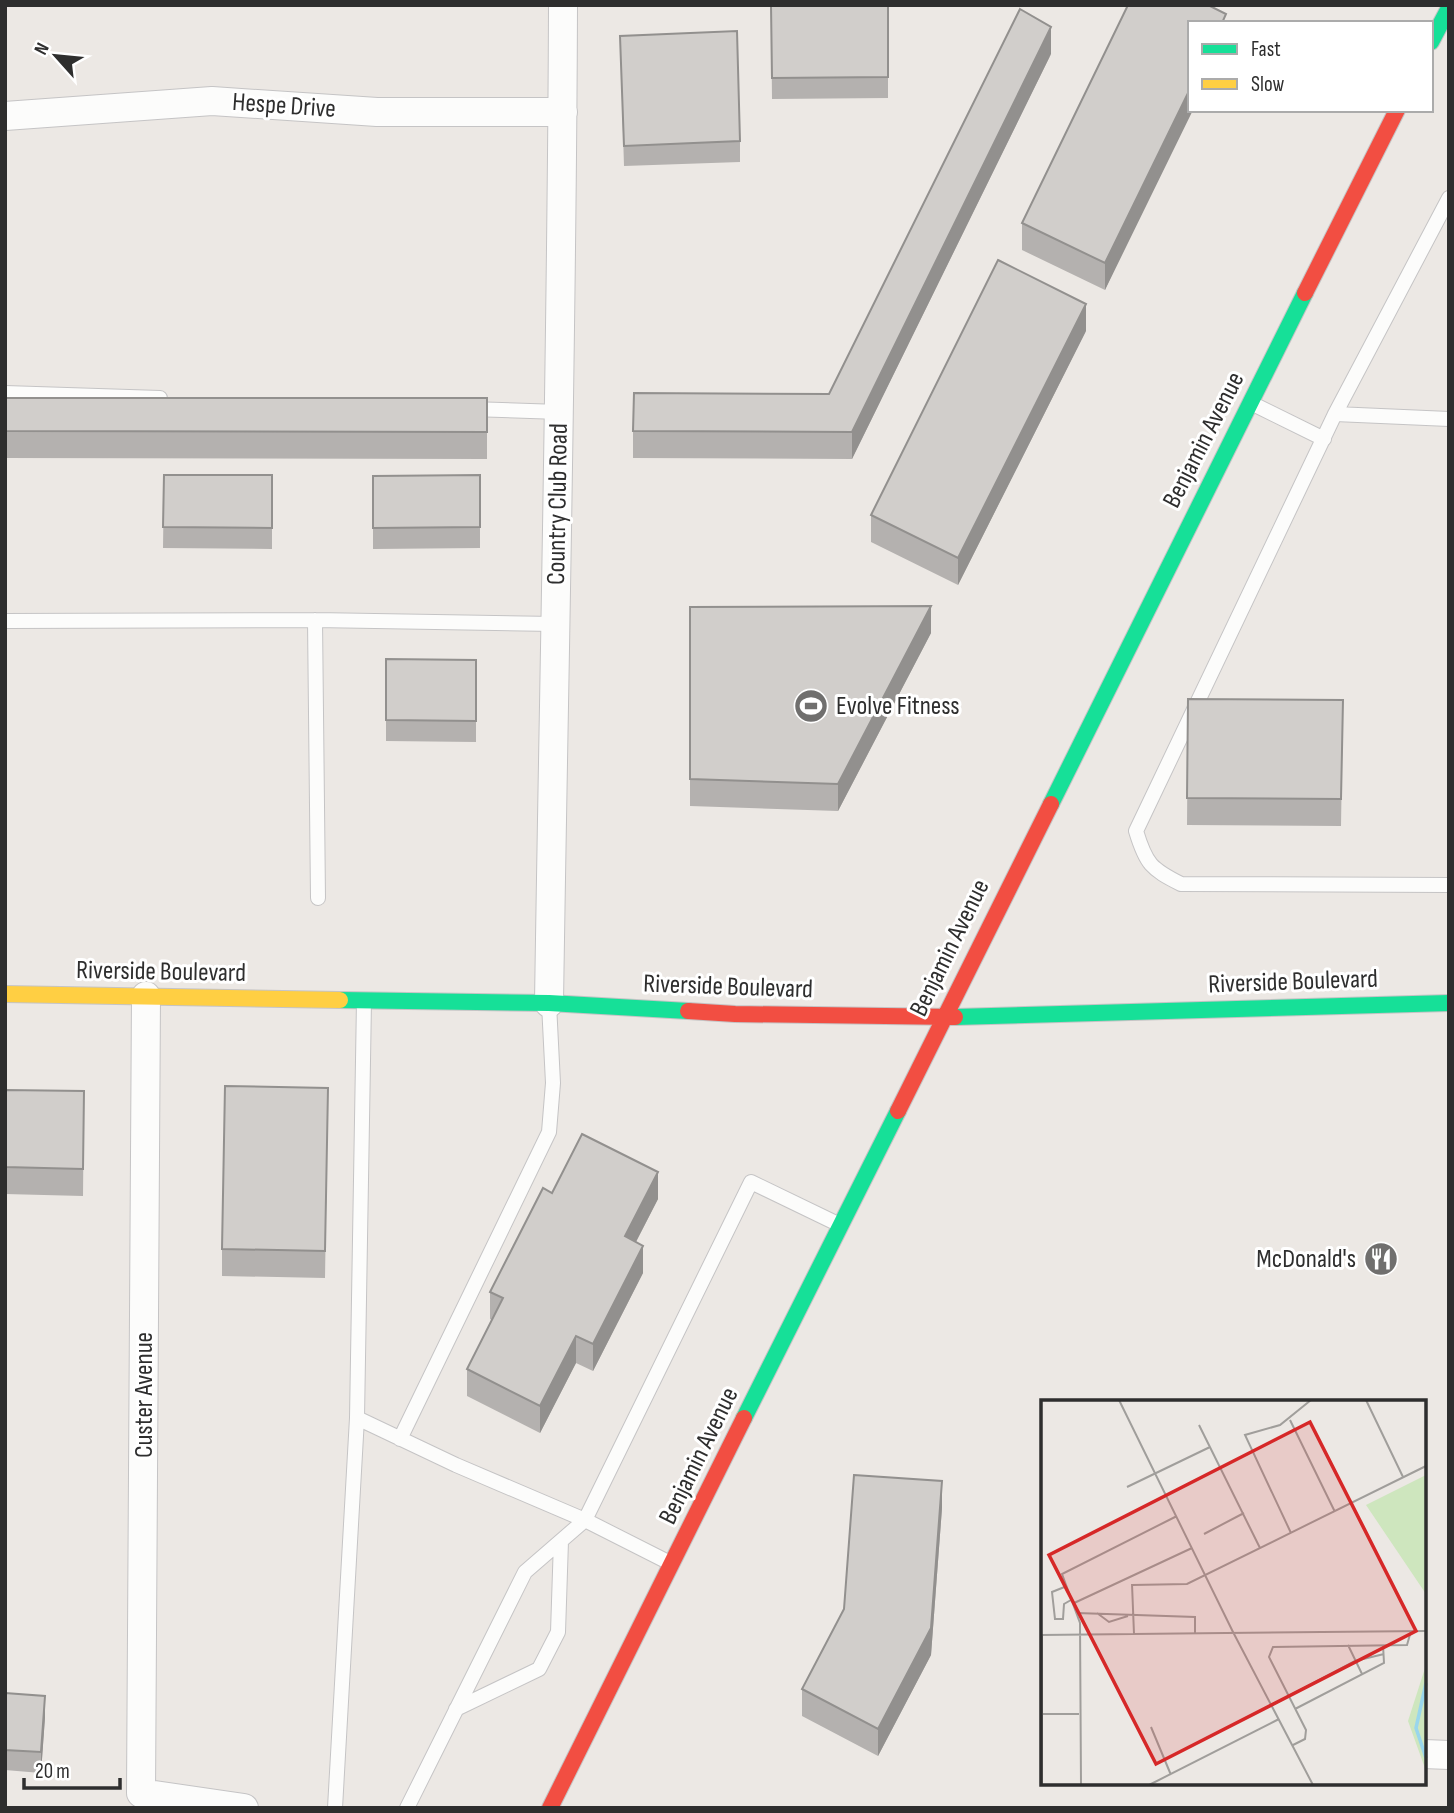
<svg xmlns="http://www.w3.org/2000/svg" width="1454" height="1813" viewBox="0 0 1454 1813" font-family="'Sofia Sans Condensed',sans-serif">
<rect width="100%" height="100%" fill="#ece8e4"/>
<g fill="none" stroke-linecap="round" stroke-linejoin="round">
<!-- lane casing -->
<g stroke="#c5c4c5" stroke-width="16">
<path id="lane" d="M1449,198l-114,216 -199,417c10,33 15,38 45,53l268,1
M5,393l155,5
M1251,403l73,36
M470,409l90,3
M1335,414l114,5
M315,620l3,278
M5,621l310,-1 240,4
M357,1418l99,47 129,55 85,43
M400,1439l149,-307 4,-49 -4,-79
M456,1709l83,-40 19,-37 3,-91
M335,1808l22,-390 7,-417
M407,1808l118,-236 60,-52 166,-338 89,43"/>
</g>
<!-- street casing -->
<g stroke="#c5c4c5" stroke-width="30">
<path id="street" d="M5,116l207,-15 165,11h186
M146,996l-5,797 103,15
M549,1003c5,-333 13,-665 14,-998
M1424,1754l25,1"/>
</g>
<!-- fast casing -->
<g stroke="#c5c4c5" stroke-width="18">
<path id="fast" d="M1431,42l18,-34
M1051,804l254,-511
M340,1000l209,3 139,8
M955,1017l494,-14
M744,1418l154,-307"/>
</g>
<!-- slow casing -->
<g stroke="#c5c4c5" stroke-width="18">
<path id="slow" d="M5,994l335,6"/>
</g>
<!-- jam casing -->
<g stroke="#c5c4c5" stroke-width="18">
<path id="jam" d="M1305,293l92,-183
M688,1011l47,3 220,3
M898,1111l153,-307
M550,1808l194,-390"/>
</g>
<!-- lane -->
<use href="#lane" stroke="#fcfcfb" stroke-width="14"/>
<!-- street -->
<use href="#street" stroke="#fcfcfb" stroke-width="28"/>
<!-- fast -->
<use href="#fast" stroke="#16e098" stroke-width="16"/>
<!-- slow -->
<use href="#slow" stroke="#ffcf43" stroke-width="16"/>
<!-- jam -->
<use href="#jam" stroke="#f24e42" stroke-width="16"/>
</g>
<!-- wall -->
<path fill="#b4b1af" d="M771,5h117v93l-116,1z
M1226,23l-121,267 -83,-40v-27z
M620,36l120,105v21l-116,4z
M1051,54l-199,405 -219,-1v-27l196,-37z
M1086,331l-128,254 -87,-43v-27z
M5,398h482v61l-482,-1z
M164,475h108v74l-109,-1z
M480,475v73l-107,1v-73z
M690,607l241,26 -93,178 -148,-5z
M386,659l90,1v82l-90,-1z
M1188,699l155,1 -2,126 -154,-1z
M328,1088l-3,190 -103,-2v-27z
M5,1090l79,1 -1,105 -78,-2z
M552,1193l106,6 -22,43 7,31 -50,98 -17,-8 -36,70 -73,-37v-27l25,-49 -2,-1v-27z
M942,1508l-11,147 -53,101 -76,-40v-27z
M5,1693l40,24 -4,56 -36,-3z"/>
<!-- shaded-wall -->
<path fill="#92908e" d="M1051,27v27l-199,405v-27z
M1190,89v21h3l-88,180v-27z
M1086,304v27l-128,254v-27z
M931,606v27l-93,178v-27z
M658,1172v27l-33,64v-27z
M643,1246v27l-50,98v-27z
M576,1336v27l-36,70v-27z
M942,1481v27l-11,147 -53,101v-27z
M45,1696v21l-4,56v-21z"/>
<!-- building -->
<path fill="#d1cecb" stroke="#92908e" stroke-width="2" d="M771,5h117v72l-116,1z
M1128,5h80l18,9 -4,9h-32v66l-85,174 -83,-40z
M1020,9l31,18 -199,405 -219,-1 1,-38 195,1z
M737,31l3,110 -116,5 -4,-110z
M998,260l88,44 -128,254 -87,-43z
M5,398h482v34l-482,-1z
M164,475h108v53l-109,-1z
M480,475v52l-107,1v-52z
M931,606l-93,178 -148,-5v-172z
M386,659l90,1v61l-90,-1z
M1188,699l155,1 -2,99 -154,-1z
M225,1086l103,2 -3,163 -103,-2z
M5,1090l79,1 -1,78 -78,-2z
M582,1134l76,38 -33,64 18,10 -50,98 -17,-8 -36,70 -73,-37 36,-71 -13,-6 53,-104 9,5z
M854,1475l88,6 -11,147 -53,101 -76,-40 42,-80z
M5,1693l40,3 -4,56 -36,-2z"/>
<!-- icons -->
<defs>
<g id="stadium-disc" transform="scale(1.75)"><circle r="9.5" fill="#706f6e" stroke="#fff"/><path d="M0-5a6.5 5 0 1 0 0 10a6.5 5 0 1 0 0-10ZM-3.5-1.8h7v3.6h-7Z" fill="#fff"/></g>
<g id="restaurant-disc" transform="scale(1.75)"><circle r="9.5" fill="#706f6e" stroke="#fff"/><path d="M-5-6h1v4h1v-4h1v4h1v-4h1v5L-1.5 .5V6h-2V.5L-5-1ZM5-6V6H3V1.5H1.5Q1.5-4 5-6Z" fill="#fff"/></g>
</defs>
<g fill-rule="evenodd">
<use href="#stadium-disc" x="811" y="706"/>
<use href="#restaurant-disc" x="1381" y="1259"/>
</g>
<g text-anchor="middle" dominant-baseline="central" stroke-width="6" stroke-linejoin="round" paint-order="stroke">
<!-- street labels -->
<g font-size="26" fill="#2e2e2e" stroke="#fff">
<text transform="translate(284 106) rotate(4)">Hespe Drive</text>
<text transform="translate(1204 440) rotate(-63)">Benjamin Avenue</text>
<text transform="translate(558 504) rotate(-89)">Country Club Road</text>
<text transform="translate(950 948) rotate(-64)">Benjamin Avenue</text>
<text transform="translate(161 972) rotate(1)">Riverside Boulevard</text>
<text transform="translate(1293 982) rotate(-2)">Riverside Boulevard</text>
<text transform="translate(728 987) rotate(2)">Riverside Boulevard</text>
<text transform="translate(144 1395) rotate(-90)">Custer Avenue</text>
<text transform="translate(699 1456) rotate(-64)">Benjamin Avenue</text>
</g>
<!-- poi labels -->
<g font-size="26" fill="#2e2e2e" stroke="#fff" text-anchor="start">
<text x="836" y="706">Evolve Fitness</text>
<text x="1356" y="1259" text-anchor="end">McDonald's</text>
</g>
</g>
<!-- overview -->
<g transform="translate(1041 1400)">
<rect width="385" height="385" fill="#ece8e4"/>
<path d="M385,75v119l-60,-89zM385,265v106l-18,-50z" fill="#cee6be"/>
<path fill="none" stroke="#99d6ec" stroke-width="3.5" d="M385,283l-10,45 10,30"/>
<path fill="none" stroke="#a09e9b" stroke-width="2" d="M78,0l114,232 80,153M325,0l37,77M249,20l45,92M158,25l61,123M86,87l83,-40M250,133l-46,-98 35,-10 31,-25M163,134l40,-21M91,184l2,50M91,185l55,-1 239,-118M26,186l-15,6 3,27h8l1,-15 7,-4M31,204l120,-56M36,213l118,4v16M56,213l12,9 19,-6M1,234v151M0,235l385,-4M307,245l14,29M231,305l83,-44 29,-7M254,309l89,-46 -1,-18M0,314h38M110,327l20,48M252,345l12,-6 1,-9 -37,-73 4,-10 134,-2 4,-14M40,385l-1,-162 -18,-49 115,-58M108,385l130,-66"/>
<path fill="#d62828" fill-opacity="0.15" stroke="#d62828" stroke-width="3.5" d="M269,22l106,209 -260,133 -107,-209z"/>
<rect width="385" height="385" fill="none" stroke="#2e2e2e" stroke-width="3.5"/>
</g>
<!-- border -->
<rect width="1454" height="1813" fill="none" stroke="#2e2e2e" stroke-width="14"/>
<!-- legend -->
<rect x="1188" y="21" width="245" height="91" fill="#ffffff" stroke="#ababab" stroke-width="2"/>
<rect x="1202" y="44" width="35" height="10" fill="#16e098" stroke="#ababab" stroke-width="2"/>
<text x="1251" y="56" font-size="21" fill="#2e2e2e">Fast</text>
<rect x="1202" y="79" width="35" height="10" fill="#ffcf43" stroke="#ababab" stroke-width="2"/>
<text x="1251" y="91" font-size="21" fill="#2e2e2e">Slow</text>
<!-- north arrow -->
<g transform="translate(56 56) rotate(297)" stroke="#ffffff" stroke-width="5" paint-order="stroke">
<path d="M0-5L12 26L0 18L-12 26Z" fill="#2e2e2e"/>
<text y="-10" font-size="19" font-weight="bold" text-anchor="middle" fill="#2e2e2e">N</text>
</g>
<!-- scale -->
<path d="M24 1778v10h96v-10" fill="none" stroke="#2e2e2e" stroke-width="3.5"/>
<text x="35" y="1778" font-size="21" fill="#2e2e2e" stroke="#ffffff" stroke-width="5" paint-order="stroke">20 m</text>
</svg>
